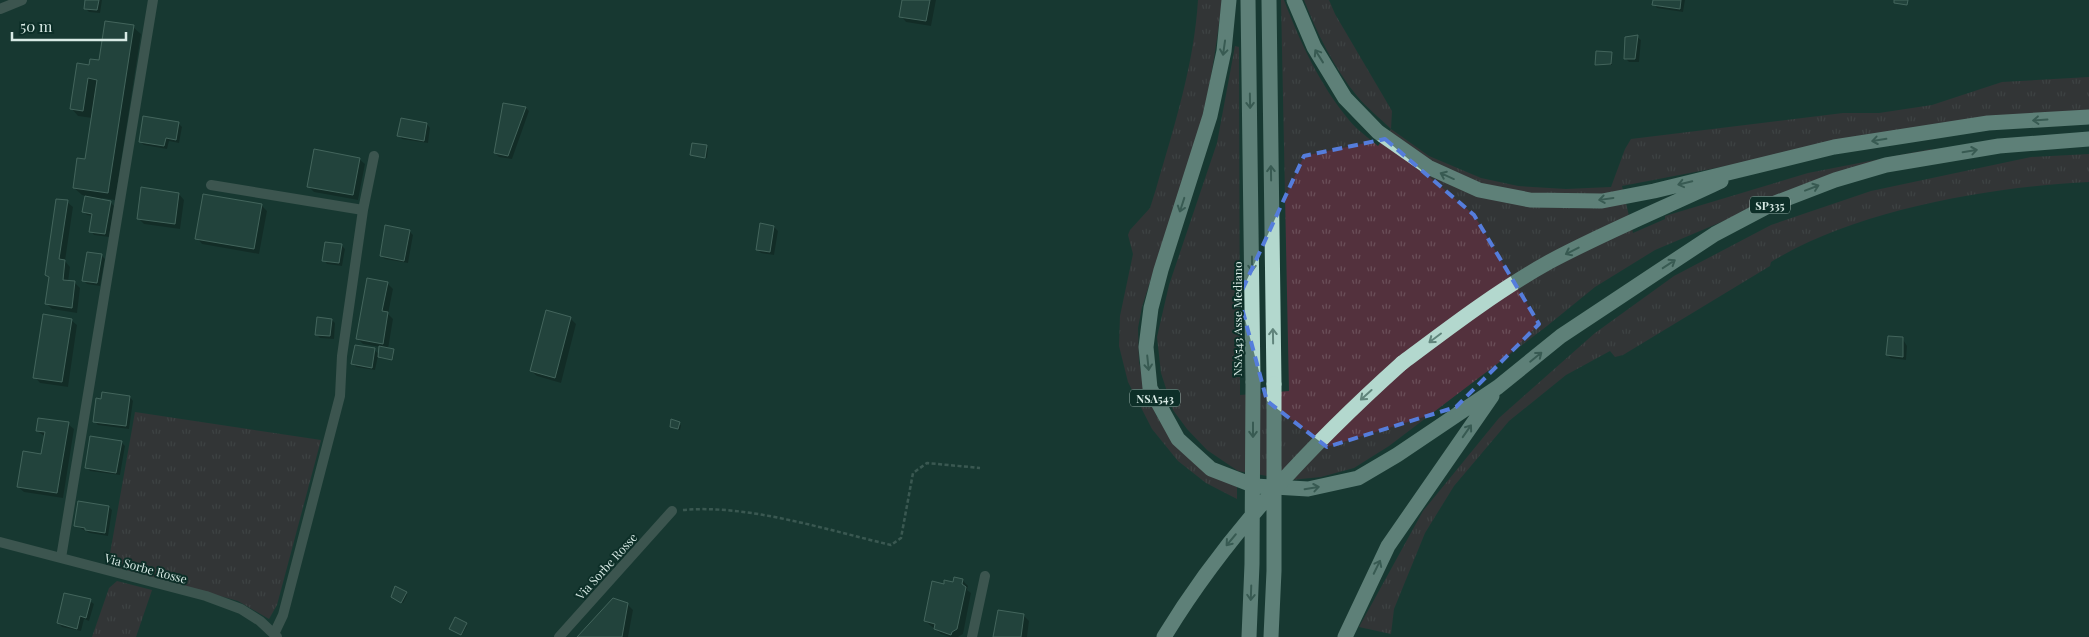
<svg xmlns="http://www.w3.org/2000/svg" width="2089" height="637" viewBox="0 0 2089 637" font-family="'Playfair Display',serif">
<defs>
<pattern id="grass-tufts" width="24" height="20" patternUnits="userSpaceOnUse" patternTransform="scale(1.25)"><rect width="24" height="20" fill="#53313d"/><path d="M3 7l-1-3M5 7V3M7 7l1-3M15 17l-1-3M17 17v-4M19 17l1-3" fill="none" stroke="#6b4f59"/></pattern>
</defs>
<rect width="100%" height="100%" fill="#183932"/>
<!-- grass -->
<path fill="url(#grass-tufts)" d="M1198,0h24c-6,49 -13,99 -28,147 -16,53 -35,106 -52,160l-4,21 1,34 6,26 11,27 14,22 36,35 31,15v12l-31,-16 -28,-22 -26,-32 -24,-47 -9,-36 1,-30 13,-62 -5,-19 2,-5 20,-22 6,-19c18,-62 38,-124 42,-189z
M1281,0h3c16,42 36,85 65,120 8,10 20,18 29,26l13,-17c-11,-11 -24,-21 -34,-33 -23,-28 -40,-63 -53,-96h25l6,14 57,97 -1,18 38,27 52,22 37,8 48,3 45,-2 14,-38 6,-10 212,-26h36l53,-8 70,-23 87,-5v34l-148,14 -319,61 11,47 32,-14v-3l143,-43 123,-24 1,3 -116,30 -161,68 -60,37 -48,39 -158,120 -35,22 -33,9 -30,3 -53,-9 -31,-21 -20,-21 -14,-19 -12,-37 -4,-36 12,-52 48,-142 18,-97 4,1 1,348 49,-4z
M2089,154v28c-99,5 -233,28 -318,80l-1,4 -147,89 -8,2 -5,-6 -44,24 -57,46 -55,65 -29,47 -31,76 -3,25 -32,-7 64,-116 76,-93 96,-85 79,-57 97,-51 100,-34 160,-34z
M135,412l186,28 -44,165 -8,14 -31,-18 -130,-36z
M117,581l35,9 -16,47h-44l17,-49z"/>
<!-- shadow -->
<path fill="#0007" d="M86,0h16l-2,13 -11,-1 -4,-4z
M904,0h32l-5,26 -25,-4 -5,-6z
M1654,0h31l-2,12 -26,-4 -3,-4z
M133,27l8,7 -26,166 -13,-2v3l8,1 4,4 -5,31 -15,-2 -3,-4 2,-15 -6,-1 -4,-4 3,-15 -4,-1 -8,-7 12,-27 6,-43 -14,-2 -7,-8 19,-42 10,-4z
M1637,37l4,3 -2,22h-10l-4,-4z
M1611,53l1,12h-15z
M526,108l3,3 -17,48 -13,-2 -4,-4z
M178,123l4,4 -3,16 -10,-2 -2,8 -23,-4 -4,-3z
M427,124l3,4 -2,15 -26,-4 -3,-4z
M693,144l15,4 -1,10 -15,-4z
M359,159l6,5 -7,36 -44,-8 -5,-5z
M179,194l5,6 -4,29 -36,-5 -6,-6z
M67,202l6,5 -8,54 5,6 -2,15 7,1 5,5 -3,25 -25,-4 -6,-6 4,-24 -4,-4z
M261,205l6,6 -8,43 -57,-10 -5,-6z
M761,225l13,2 4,4 -4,24 -13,-2 -4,-4z
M409,231l4,4 -5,28 -23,-4 -4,-3z
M341,245l4,4 -3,17 -15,-2 -3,-4z
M101,255l4,4 -5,27 -13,-2 -4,-4z
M387,283l6,6 -5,25 5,5 -5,30 6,3 -1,8 -13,-2 -2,-2 -3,14 -19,-3 -3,-4 21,-13 5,4 1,-7 -17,-3 -5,-5z
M570,318l6,6 -15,59 -24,-7 -6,-5z
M71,320l6,5 -9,62 -28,-4 -5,-6z
M332,320l3,3 -1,16 -14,-1 -3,-3z
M1902,338l5,8 -1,14 -15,-2 -4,-3z
M130,397l3,4 -4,28 -31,-4 -4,-4 8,-21z
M672,421l9,4 -1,5 -9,-4z
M68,424l6,5 -11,69 -39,-6 -6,-5 24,-31 4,-19 -9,-6z
M121,442l4,4 -5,29 -30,-4 -3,-4z
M109,507l3,3 -4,26 -18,-3 -14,-7z
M962,580l6,6 -1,4 4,3 -8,41 -5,3h-8l-9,-3 -16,-13 20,-36z
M406,593l1,2 -4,8 -9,-5z
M90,601l4,3 -5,17 -5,-2 -3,12 -19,-4 -4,-4z
M627,604l6,6 -5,27h-49z
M999,611l25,5 5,5 -2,16h-33z
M466,624l1,2 -5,9 -10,-5z"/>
<!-- building -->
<path fill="#305149" stroke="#779a90" d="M85,0h14l-2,10 -13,-1z
M902,0h28l-4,21 -27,-4z
M1653,0h28l-1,9 -28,-4z
M1894,0h14l-1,5 -13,-2z
M105,21l29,4 -26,168 -35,-5 4,-30 8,1 12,-79 -9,-2 -5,33 -13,-2 7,-46 12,2 1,-6 9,1z
M1638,35l-3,24h-11l1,-22z
M1596,51l16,1 -1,12 -16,1z
M503,103l23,4 -18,49 -14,-3z
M143,116l36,6 -3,18 -10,-2 -2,8 -25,-4z
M401,118l26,5 -3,18 -27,-5z
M692,143l15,2 -2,13 -15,-3z
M314,149l46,9 -7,37 -46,-8z
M141,187l38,6 -4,31 -38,-5z
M203,194l59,10 -8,45 -59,-10z
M85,196l26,5 -6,33 -16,-2 3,-18 -10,-2z
M56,199l12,1 -9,59 6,1 -2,20 12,1 -3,27 -27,-4 4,-27 -4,-2z
M760,223l14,3 -4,26 -14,-2z
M385,225l25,5 -6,31 -24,-5z
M325,242l17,2 -3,19 -17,-2z
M87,252l15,2 -5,29 -15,-2z
M367,278l21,4 -6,29 6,1 -5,32 -27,-5z
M546,310l25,7 -16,61 -25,-7z
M43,314l29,5 -10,63 -29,-4z
M317,317l15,2 -2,17 -15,-1z
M1888,336l15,1v20l-17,-2z
M355,345l20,3 -3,20 -21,-4z
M379,346l15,3 -2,11 -14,-3z
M102,392l28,4 -4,30 -33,-4 3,-24 5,1z
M38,418l31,4 -12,71 -40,-6 6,-36 18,3 4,-22 -9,-1z
M671,419l9,3 -2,7 -8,-2z
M90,436l32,5 -6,32 -31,-5z
M78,501l31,5 -4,27 -20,-3v-2l-11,-2z
M954,577l9,2 -1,5 4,3 -9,42 -5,3 -1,3 -17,-6 1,-5 -11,-3 8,-40 12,3v-4l9,2z
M395,586l12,6 -6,11 -10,-6z
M64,593l27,6 -5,19 -6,-2 -3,13 -20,-6z
M613,598l15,5 -6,34h-45z
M998,610l26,4 -3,23h-28z
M455,617l12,6 -6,12 -12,-6z"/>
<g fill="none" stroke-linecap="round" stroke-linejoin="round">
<!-- path -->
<path stroke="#647f79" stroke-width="2.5" stroke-dasharray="4 2.5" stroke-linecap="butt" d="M683,510c65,-6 144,20 208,35l10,-7 12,-65 14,-10 53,5"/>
<!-- street -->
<path stroke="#697874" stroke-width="10" d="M0,9l22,-9
M211,185l152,25
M0,542l206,54 35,13 19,12 17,16
M61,558l92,-558
M274,634l9,-19 57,-219 2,-40 21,-146 11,-54
M559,637l113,-126
M972,637l13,-61"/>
<!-- highway -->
<path stroke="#b3d8ce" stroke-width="15" d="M1229,0l-5,51 -14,65 -49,154 -10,38 -5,39 4,41 28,51 33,30 44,17 53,3 50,-11 39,-23 101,-68 63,-51 98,-65 56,-37 55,-29 65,-25 51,-15 113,-19 90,-7
M1248,0l5,382
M1269,0l5,384
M1294,0l20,47 31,51 33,34 50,35 51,23 51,10 72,1 52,-10 180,-44 154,-24 101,-6
M1402,363c48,-36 95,-72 147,-101 56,-30 115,-54 172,-81
M1345,637l43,-91 104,-150"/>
<!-- highway-bridge -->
<path stroke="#b3d8ce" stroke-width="15" d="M1164,637c63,-104 148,-193 238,-274
M1249,637l3,-73 1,-182
M1271,637l3,-66v-187"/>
</g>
<!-- one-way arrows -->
<defs><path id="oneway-shaft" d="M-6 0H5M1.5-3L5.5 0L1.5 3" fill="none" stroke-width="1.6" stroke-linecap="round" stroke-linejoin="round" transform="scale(1.25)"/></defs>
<g stroke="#60847b">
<use href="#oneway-shaft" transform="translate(1224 48) rotate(98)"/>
<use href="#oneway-shaft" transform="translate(1319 56) rotate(-122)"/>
<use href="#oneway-shaft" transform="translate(1250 101) rotate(89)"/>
<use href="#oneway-shaft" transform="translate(2040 120) rotate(176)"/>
<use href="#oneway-shaft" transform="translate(1879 140) rotate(171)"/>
<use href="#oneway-shaft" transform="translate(1970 151) rotate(-9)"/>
<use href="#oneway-shaft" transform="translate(1271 173) rotate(-91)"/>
<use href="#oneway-shaft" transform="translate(1447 176) rotate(-156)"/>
<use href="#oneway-shaft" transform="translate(1685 183) rotate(166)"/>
<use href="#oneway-shaft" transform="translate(1812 188) rotate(-21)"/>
<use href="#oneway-shaft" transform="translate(1606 199) rotate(172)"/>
<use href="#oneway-shaft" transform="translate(1182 205) rotate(108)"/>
<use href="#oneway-shaft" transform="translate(1572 251) rotate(153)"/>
<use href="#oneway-shaft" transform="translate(1252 264) rotate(90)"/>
<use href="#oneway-shaft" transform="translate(1669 264) rotate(-33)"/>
<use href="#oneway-shaft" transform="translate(1273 336) rotate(-91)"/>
<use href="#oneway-shaft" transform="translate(1435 338) rotate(143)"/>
<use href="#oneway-shaft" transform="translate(1536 357) rotate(-39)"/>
<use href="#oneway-shaft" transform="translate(1148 363) rotate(84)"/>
<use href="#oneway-shaft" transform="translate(1366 395) rotate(138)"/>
<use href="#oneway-shaft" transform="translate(1253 430) rotate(90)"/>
<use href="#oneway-shaft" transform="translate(1467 431) rotate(-55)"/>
<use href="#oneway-shaft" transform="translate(1312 488) rotate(-9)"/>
<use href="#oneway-shaft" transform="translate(1231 540) rotate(130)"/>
<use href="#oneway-shaft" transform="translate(1377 567) rotate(-64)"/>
<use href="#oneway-shaft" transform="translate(1251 593) rotate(92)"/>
</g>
<!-- marked area -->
<path d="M0 0H2089V637H0ZM1385,139l89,76 65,109 -83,83 -129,40 -60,-46 -28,-104 65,-141z" fill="#183932" fill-opacity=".55" fill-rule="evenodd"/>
<path fill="none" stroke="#557ddc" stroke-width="4" stroke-dasharray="10 6" stroke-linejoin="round" d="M1385,139l89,76 65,109 -83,83 -129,40 -60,-46 -28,-104 65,-141z"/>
<g text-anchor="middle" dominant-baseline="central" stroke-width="4" stroke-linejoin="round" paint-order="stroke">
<!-- shield labels -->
<g fill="#0d2f28" stroke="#9bb2ac" stroke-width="1">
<rect x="1750" y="196.5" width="40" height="17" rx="4"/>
<rect x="1130" y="389.5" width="50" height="17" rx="4"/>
</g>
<g font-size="11" font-weight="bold" fill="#d8eae5">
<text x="1770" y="205">SP335</text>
<text x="1155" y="398">NSA543</text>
</g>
<!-- street labels -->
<g font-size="12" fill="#d8eae5" stroke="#0d2f28">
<text transform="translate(1237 319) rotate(-90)">NSA543 Asse Mediano</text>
<text transform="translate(606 566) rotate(-48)">Via Sorbe Rosse</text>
<text transform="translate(146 568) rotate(15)">Via Sorbe Rosse</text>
</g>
</g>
<!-- scale -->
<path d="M12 32v8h114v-8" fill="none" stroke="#d8eae5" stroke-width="2.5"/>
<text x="20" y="32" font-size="15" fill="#d8eae5" stroke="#0d2f28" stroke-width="4" paint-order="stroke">50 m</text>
</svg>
